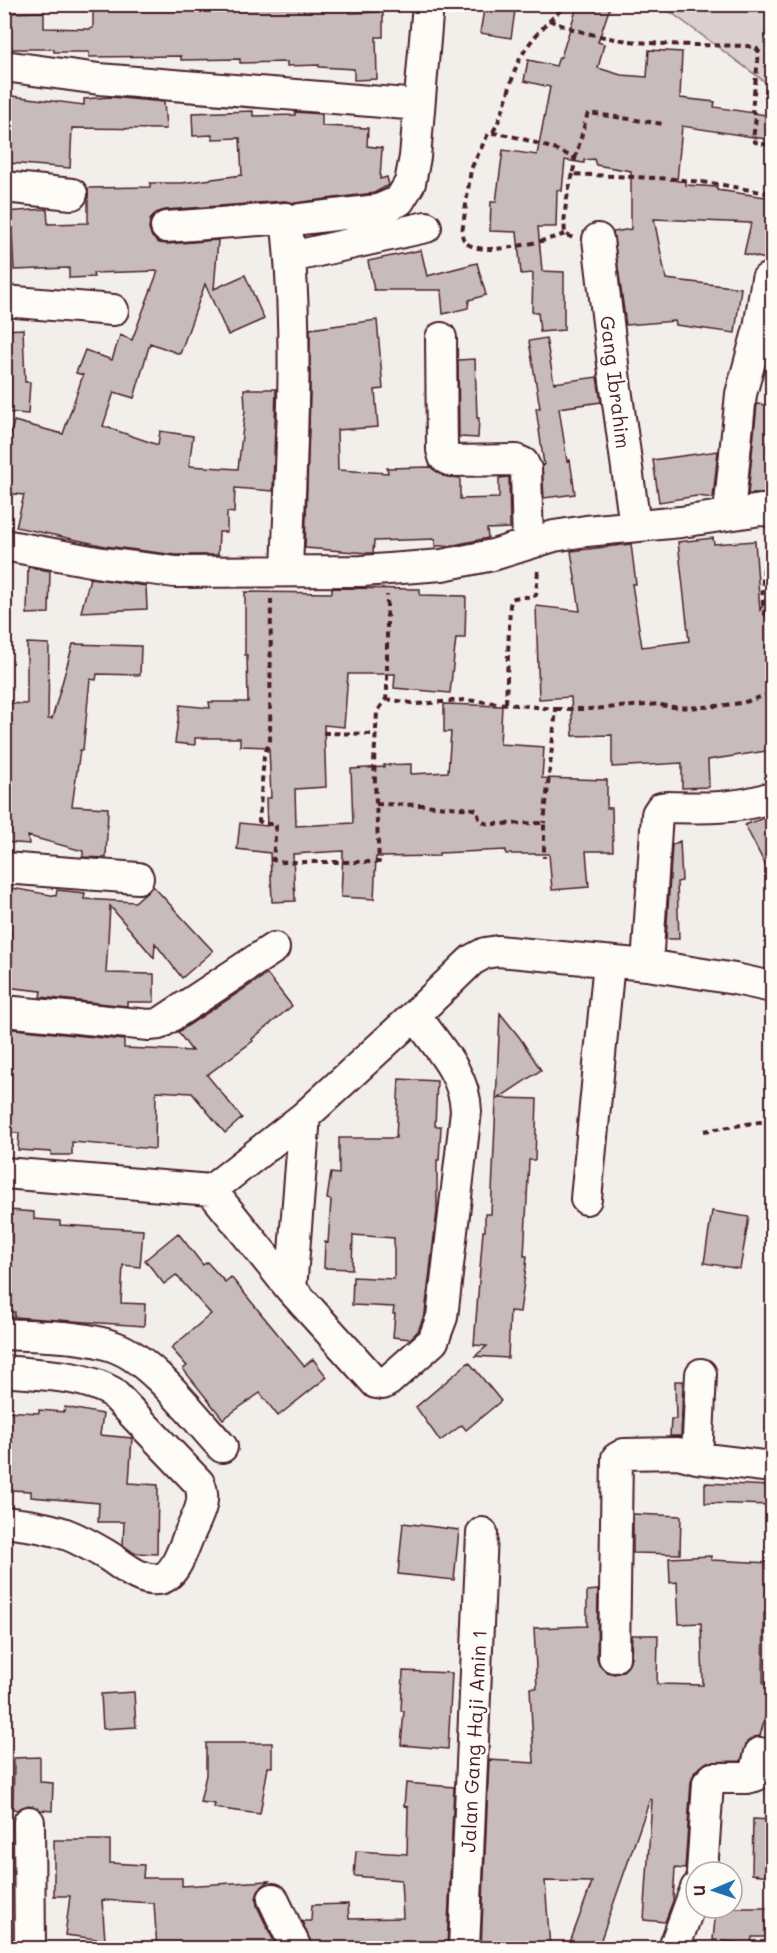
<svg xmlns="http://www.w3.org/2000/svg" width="777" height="1953" viewBox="0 0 777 1953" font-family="Mali,sans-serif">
<rect width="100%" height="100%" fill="#f2efeb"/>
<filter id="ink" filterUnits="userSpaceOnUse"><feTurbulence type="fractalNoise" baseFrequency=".0167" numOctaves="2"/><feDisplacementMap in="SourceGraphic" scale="12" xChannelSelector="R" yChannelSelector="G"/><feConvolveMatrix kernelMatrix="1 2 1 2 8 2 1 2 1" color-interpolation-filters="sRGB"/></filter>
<g filter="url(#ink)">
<!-- green -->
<path fill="#d9d0cf" stroke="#92787d" stroke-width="1.5" d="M661,5h111v82z"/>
<!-- building -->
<path fill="#c8bbbb" stroke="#4a1f2b" stroke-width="1.5" d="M93,4l257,1v8l33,-1v25h-7l1,42 -23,1v-11l-35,-2v-2l-32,1v-4l-47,1v-4l-59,1v-4l-92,1v-5h-35v-3h-50v-36l40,-1v16l45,1 4,-1z
M485,4h31l-5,34 -31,-5z
M578,4h33l-13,38 6,2 -6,24 23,7 26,2 2,-27 33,2 -2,46 35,4 -1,5 58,9v24l-90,-14 -5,55h9v4l31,2v3l55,8v47l-2,15 -26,-6 7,-31 -97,-4 12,60 75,9 -6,45 -59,-8 -1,-4 -49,4 -13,-93 18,-3v-58l-35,-6 -2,-6 -10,1v3l-19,-3 -3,31 -5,-1 -1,37h-18l4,44 22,1v58l-24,2 -2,-20h-6l1,-39 -12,1 -4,-42 -27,-1 1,-29h5l7,-52 34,5 13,-68 -26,-6 4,-21 28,6 3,-9h2z
M4,95l80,10v-6l26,-2 54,5 2,27 -94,-1 -2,40 -61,-5 1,-40h-6z
M253,111v5l42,-1v-3l27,2v12l46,2 -1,18 15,2 -2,31 7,-2 2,8 -15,8 -79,10 -10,-2 -120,9 -9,3 -6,7 -1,9 3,8 7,6 8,1 51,-4 -4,49 31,-14 19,44 -36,16 -23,-51 -25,70 -30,-11 -16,55 -20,-6 -11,34 55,19 2,-14 33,5 -4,30 49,3 7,-59 -1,-21h32l-3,102 -38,-3 -1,25 -7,-1v20h-8l-1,23h-42l-71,-9 -89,-19 8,-32 -20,-2v-34l10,-38 49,13 20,-59 -7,-2 9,-23 27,10 8,-25 12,5 26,-69 -65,2 1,4 -25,1v-10l-55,2 -2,-34h-8v-24l43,-3 1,15 40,-1v-35l62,-1v-4h32l60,-8 -2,-37 -28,1v-4l-19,1 -1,-23z
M421,250l6,26 50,-13 9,32 -17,5 -1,8 -25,6 -2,-24h-67l-6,-29z
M377,320l6,69 -8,1 3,37 -41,3 1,40 50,3 -1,-5 44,-1 12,9 17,2v21l39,-1v-20l10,-1 1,51 -23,1 1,9 -39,8h-14v-7l-61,2 -1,12h-5l-63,-5 5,-153v-66z
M23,329l2,53h5l-2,32 -24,-2v-82z
M546,338l8,45 43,-6 4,25 -42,6 8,53 3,-1 5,34 -31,4 -2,-33h2l-8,-57h4l-11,-67z
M475,359l2,59h2l-1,20 -19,-1 -1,-77z
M757,404l15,2v88h-24z
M718,451l-5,47 -16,-2 -38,6 -6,-42z
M713,538l1,6 41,-3 5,69 12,-20v160l-64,10 1,27 -27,1v-25l-70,4v-32l-39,1 -2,-39 -32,2 -3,-93 44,5 -9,-60 60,-7 5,40h-4l10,63 47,-6 -11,-99z
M28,567l22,4 -1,42 -22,1z
M90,578l56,8 1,23 -66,3z
M332,588l88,1v6l46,1 -1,42h-9l-6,55 -56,-5 1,-14h-47l-4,53 -20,-2 2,62 -31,2 1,37 57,-3 -2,-54 33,-2v-2l27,-1v10l37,-2 3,-40h-7v-28l58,2 -2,38 44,3 -2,31 65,2v28h5l1,43h-27l3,36 -37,3 -3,-36h-43v-4l-67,3v3l-63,1 -2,42 -33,-2 2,-46 -50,3 2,47 -23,1 -2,-49 -33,-4 3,-26 27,3 -1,-28h5l-2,-51 -29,-1v-8h-45v7l-20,-2 5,-38 30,3 -1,-6h39l-1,-47h-2v-63l87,1z
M27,643l22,1 -1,75h4l21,-75 68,2 -1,29 -43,-1 -1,6 -6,-1 -7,71h-3l-8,56 36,2 -2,50 -23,-1v-6l-55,-15 1,8 -25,-2v-139l23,1z
M772,815v63l-27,-53z
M680,841l2,40 -5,1 2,57h-13l6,-94z
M153,886l60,65 -31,27 -27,-35 -1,15 -44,-52 -4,67 48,1v28h-27v4l-87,-9 1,-6 -36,-4 6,-55 -7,-1v-3l8,-40 44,8 1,-6 28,3 -1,6 51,3z
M267,974l25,32 -40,33 1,2 -46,34 35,43 -17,15 -33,-40 -36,-2 -1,58 -83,-7v13h-21v-3l-33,-2 1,-17 -15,-1v-104l120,12v8l68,3 -14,-19z
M500,1013l20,25 21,32 -42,28 38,1 -2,61h-6l-5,96h3l-1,11 -6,45 -10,-1 -2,47 -33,-2 12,-10 -13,-1 9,-114h2v-17h6z
M399,1079l38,2 -2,45h6l-2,34h-2v51l-12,102 -7,18 -8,8 -17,-2 2,-23h-2l1,-7 -42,-2 1,-28 41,2v-41l-41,-3 -1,34 -28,-1 1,-26 3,1 3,-43 -4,-1 4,-26 8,1v-36h57z
M9,1210l25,2v7l26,2v4l83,5 -3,37 -17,-2 -2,38 24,1 -1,22 -130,-9 1,-5 -11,1v-40z
M712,1211l37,6 -9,52 -36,-6z
M178,1233l25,32 4,-3 18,20 6,-5 73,89 9,-7 14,18 -49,39 -18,-23 -37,26 -40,-50 4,-3 -16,-18 40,-34 -35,-39 -12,9 -19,-24z
M469,1362l32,39 -35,29 -4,-5 -22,16 -24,-34z
M675,1381h8l-2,55h-11l1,-17h5z
M65,1407l38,7 -3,21 32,3 -3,45 29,2 -1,69 -23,-1 -11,-8 1,-23h-26l1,-19 -68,-6v-6l-21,-1 1,-41 -7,-1v-37l35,2v-3l25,2z
M705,1483l67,3v19l-67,-2z
M633,1514l48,2 -1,38 -47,-1z
M403,1523l56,7 -5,50 -56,-6z
M711,1556v4l61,3v51l-8,-1 -1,71h9v30h-6l-6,22 -6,1 -7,5 -6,19 -34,1 -12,9 -4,11 -6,87 -10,-1 -2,33 -8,21 -21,-2 8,-120 -2,-1 -52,149h-30l24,-66 -47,-1 5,67h-69l8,-188 45,3 -4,-75h7l-3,-60 53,-2v-35l11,-1 -1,67 2,8 6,6 9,3 8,-2 6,-6 3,-9 1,-22h26l-1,49 46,1 -2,-62 -22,1 -2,-42 -7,1 -1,-25z
M403,1671l49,2 -4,76 -47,-4 3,-34h-3z
M134,1692l2,35 -33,2 -2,-35z
M206,1743h66v24h-4l-8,47 -46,-6 1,-4 -15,-2 6,-27z
M40,1757v25l13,1 -1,28 -11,-1 -12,-5 -11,5 -5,-1 1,-51z
M406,1783l48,4 -7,161h-134l-11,-27h9l1,-16 36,-1 1,15 54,-1 -2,-38 -47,-4 2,-25 51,3 1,-47 -4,-1z
M753,1819l19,1v56l-20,-2z
M54,1840h56v23l34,2 -1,13h39v8l87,-5 -10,8 -3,9 1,8 20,42h-120l-3,-45 -52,-3 3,40 -40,-5 5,-39h-16z
M716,1908h56v29h-20l-1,7 -38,-4z"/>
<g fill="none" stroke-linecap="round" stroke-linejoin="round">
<!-- minor casing -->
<g stroke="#4a1f2b" stroke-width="34">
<path id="minor" d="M4,66l95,13 320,26
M4,187l68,7
M301,219l77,-9 21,-9 5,-8 6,-10 5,-26 13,-153
M166,227l120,-9c14,117 5,235 1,353
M598,239l17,142 20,145
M291,257l135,-30
M4,301l109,9
M441,338l1,112 2,7 7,4 65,-1 7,3 3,6 2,75
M729,513l12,-119 18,-66 8,-49
M4,545l98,18 73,9 187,-1 80,-6 51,-10 61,-19 32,-5 95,-9 80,-12 11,1
M4,868l134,10
M647,965l10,-151 4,-6 6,-1c36,1 71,2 105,-10
M4,1011l145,14 10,-1 115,-76
M4,1173l207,17 94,-74 110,-101 57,-55 13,-7 13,-2 149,14 88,14 37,8
M211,1190l80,99 85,94 7,1 5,-3 45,-40 9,-24 24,-206c-1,-38 -30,-66 -51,-96
M586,1199l23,-237
M291,1289l14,-173
M4,1334c34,2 80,1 111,13 37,13 79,70 107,100
M4,1371c36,4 76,3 108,21l87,91c9,18 -3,35 -10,52 -6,13 -13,41 -30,44 -21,3 -38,-16 -54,-25 -12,-7 -24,-14 -37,-19 -20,-8 -42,-10 -64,-13
M697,1458l4,-84
M614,1657l3,-199 7,-4 54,-1 19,5 75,9
M29,1822l1,126
M702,1872l6,-89 5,-5h34l8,-2 5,-23
M273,1899l23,49
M464,1948l18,-415
M674,1948l22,-60"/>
</g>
<!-- path -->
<path stroke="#4a1f2b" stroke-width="4" stroke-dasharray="6 4.5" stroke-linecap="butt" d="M549,20c64,28 131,24 199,26l8,2 3,4 -7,58 4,7 -3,22 2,3 13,3 3,4 -5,44
M493,132c11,-19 15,-41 22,-62 10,-27 31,-46 52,-66
M575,159l12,-43 2,-3 74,11
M573,174c-6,20 -10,40 -8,60l8,4
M565,234c-18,6 -102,31 -103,-1l9,-64 17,-35c11,-5 77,17 87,25l-2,15 101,5 44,5 54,10
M769,537c-4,22 -9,51 -5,74 1,5 5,8 8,12
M271,599l-1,141 -6,16 -5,65 5,3h10l2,2 -3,34 8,2h98l-5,-100 3,-50 9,-13 1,-9v-95
M386,699l32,5 46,-4 23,2 69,7 -12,114
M506,703l4,-98 2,-6c8,-4 16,0 24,-4l2,-25
M556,709h35l68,-5c16,7 63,2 81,-1 11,-2 21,-7 32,-9
M323,733l53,1
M376,804l47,1 51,4 4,2c0,9 2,11 11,13l55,-1v35
M704,1131l68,-11"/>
<!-- minor -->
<use href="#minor" stroke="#fdfcf7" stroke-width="30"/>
</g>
</g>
<g text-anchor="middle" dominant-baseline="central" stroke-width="5" stroke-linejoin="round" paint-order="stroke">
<!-- street labels -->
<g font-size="20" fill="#4a1f2b" stroke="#fdfcf7">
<text transform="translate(616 382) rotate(83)">Gang Ibrahim</text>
<text transform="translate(473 1741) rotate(-87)">Jalan Gang Haji Amin 1</text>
</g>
</g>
<!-- margin -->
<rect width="777" height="1953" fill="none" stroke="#fdfcf7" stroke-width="24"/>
<rect x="12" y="12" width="753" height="1929" fill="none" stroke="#4a1f2b" stroke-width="2" filter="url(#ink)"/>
<!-- north arrow -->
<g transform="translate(714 1890) rotate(268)"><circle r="28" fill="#fdfcf7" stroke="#b5a4a5" stroke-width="1.5"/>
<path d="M0-4.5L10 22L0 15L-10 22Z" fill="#1f6fb2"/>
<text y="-9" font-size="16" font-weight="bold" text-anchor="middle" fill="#4a1f2b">U</text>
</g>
</svg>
